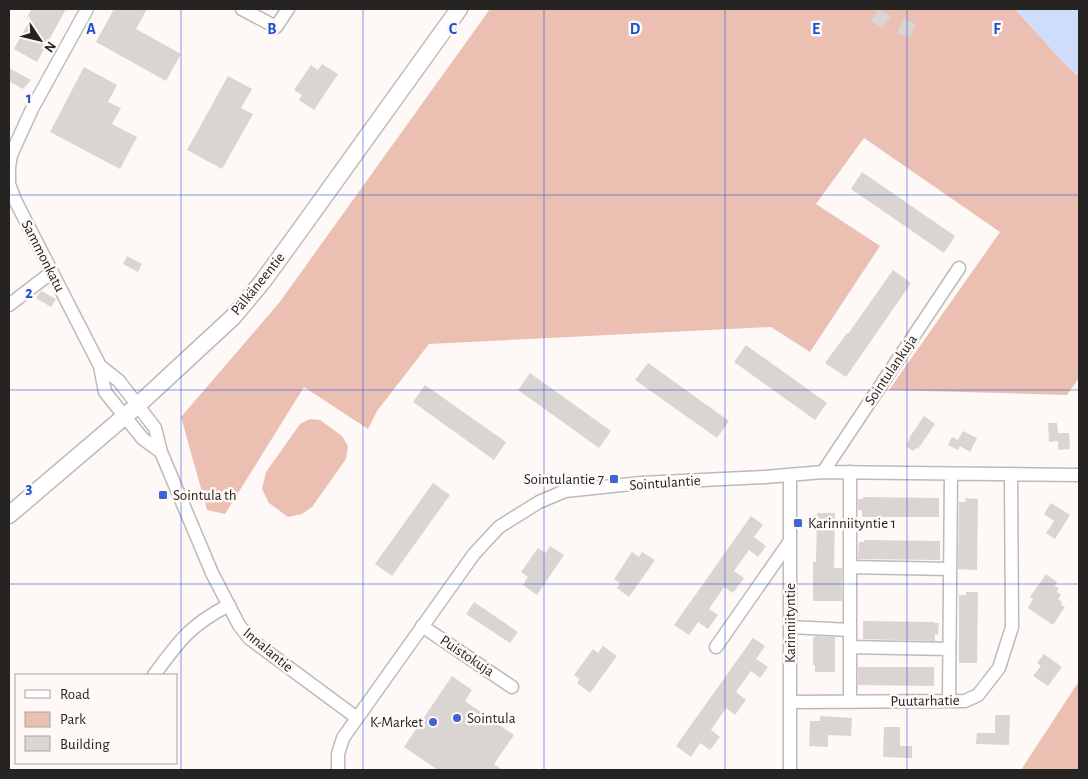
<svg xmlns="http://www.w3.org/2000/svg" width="1088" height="779" viewBox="0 0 1088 779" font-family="'Alegreya Sans',sans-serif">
<rect width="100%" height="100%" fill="#fef8f6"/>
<!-- green -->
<path fill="#ebc0b3" d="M490,9h525l49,54 15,14v301l-12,17 -178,-5 111,-158 -136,-94 -48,66 64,42 -70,106 -39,-25 -342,17 -52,67 -9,18 -64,-42 -79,127 -18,-4 -26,-93 98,-114z
M310,419l10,1 22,16 6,10 -2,13 -34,48 -10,7 -14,3 -19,-14 -7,-14 4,-17 34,-48z
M1079,681v89h-58z"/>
<!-- water -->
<path fill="#cfdcfb" d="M1015,9h64v68l-15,-14z"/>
<!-- building -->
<path fill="#dad4d2" d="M32,9h34l-29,53 -23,-13 16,-29 -4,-1z
M114,9h33l-11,20 45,25 -15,27 -70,-39z
M879,9l12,7 -9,12 -11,-7z
M903,19l13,5 -6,14 -13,-5z
M322,64l16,10 -24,36 -15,-10 3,-5 -8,-5 17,-25 7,5z
M84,67l33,18 -9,17 13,6 -9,16 25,13 -17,32 -70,-37z
M9,68l22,12 -8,9 -14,-8z
M228,76l24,13 -11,19 12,6 -31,55 -35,-19z
M862,172l93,64 -11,17 -93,-64z
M127,256l15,8 -4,8 -15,-8z
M893,270l18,13 -65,94 -21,-14 22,-30 1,1z
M41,291l15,8 -5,8 -15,-9z
M746,345l81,58 -12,17 -81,-58z
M648,363l81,58 -12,17 -82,-58z
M530,373l81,58 -12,17 -81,-58z
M425,385l81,57 -12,18 -81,-58z
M924,416l11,8 -17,25 -2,-1 -3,3 -7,-5 4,-7 -1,-1z
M1048,423h9l1,10h11l1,16 -12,1v-9l-9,1z
M963,431l14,7 -7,14 -10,-6 -2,4 -10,-5 4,-8 6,3z
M433,483l17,12 -58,81 -17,-12z
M863,497l76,1v19h-77v-7h-4v-11h5z
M965,498l13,1 -1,71 -19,-1 1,-67h7z
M1051,503l19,12 -15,24 -9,-6 8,-12 -10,-7z
M817,513h18l-1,55h8v33h-29v-39h3z
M751,516l12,9 -9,12 12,9 -8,11 -9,-7 -15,21 10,7 -11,15 -9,-6 -15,22 9,6 -10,14 -10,-7 -9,13 -15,-10z
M864,540l76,1v19l-82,-1 1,-17h5z
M550,546l14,9 -27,40 -14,-10 5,-8 -7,-5 17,-24 8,5z
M632,552l7,5 3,-5 13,8 -26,37 -12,-9 3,-5 -6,-4z
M1046,574l11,8 -2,4 4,2 -2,4 4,3 -3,4 4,3 -1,3 4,2 -12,18 -25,-17 5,-9 -3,-2z
M966,592h12l-1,71h-18v-68h7z
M474,602l44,30 -8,11 -44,-29z
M863,621l71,1v1h5l-1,12 -3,-1v7l-72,-2z
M816,636l19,1v35h-20v-7h-2v-27z
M753,638l12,8 -9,13 12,8 -8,11 -9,-7 -15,21 10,8 -11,15 -9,-7 -15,22 9,7 -10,13 -10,-7 -9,14 -15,-11z
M603,646l14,10 -27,37 -13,-10 3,-4 -6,-4 19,-26 5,4z
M1044,654l18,13 -14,19 -15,-10 8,-10 -4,-3z
M858,667h76v19l-76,-1z
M452,676l20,14 -7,11 49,34 -20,29 8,6h-64l-34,-23z
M995,715h15l-1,30 -33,-1 1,-11h18z
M820,716l32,2 -1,18 -23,-1v12l-19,-1 1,-25h10z
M884,727h16v19h12v12l-29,-1z"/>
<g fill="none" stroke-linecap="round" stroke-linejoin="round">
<!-- minor casing -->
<g stroke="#bfb9b7" stroke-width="15">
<path id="minor" d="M87,9l-55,100 -21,46 -2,12v17l6,16 85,166 5,26 38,47 18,13
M242,9l34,18 12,-18
M9,305l43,-33
M100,366l19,15 36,47 6,24 51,121 27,52 10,13 12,9 96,71
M823,472l136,-204
M850,472v230
M790,475v295
M850,567l100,2
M422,626l90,61
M790,627l60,3
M716,647l74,-106
M850,647l99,2
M154,675c25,-34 36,-50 75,-70
M949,701l2,-227
M790,702l175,-1 13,-6 21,-27 13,-41 -1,-153
M338,770v-16l5,-16 131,-184 25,-27 40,-25 26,-11 76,-8 124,-6 58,-5 256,3"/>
</g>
<!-- major casing -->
<g stroke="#bfb9b7" stroke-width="19">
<path id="major" d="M9,515l129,-110 95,-88 30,-36 32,-44 164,-228"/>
</g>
<!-- minor -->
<use href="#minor" stroke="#fff" stroke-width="12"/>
<!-- major -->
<use href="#major" stroke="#fff" stroke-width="16"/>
</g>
<!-- grid -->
<path fill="none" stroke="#1d4ed8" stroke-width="1" stroke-opacity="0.55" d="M181,9v761M363,9v761M544,9v761M725,9v761M907,9v761M9,195h1070M9,390h1070M9,584h1070"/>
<!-- markers -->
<g fill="#3f64d6" stroke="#fef8f6" stroke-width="2">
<rect x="609" y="474" width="10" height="10" rx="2.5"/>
<rect x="158" y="490" width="10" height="10" rx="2.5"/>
<rect x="793" y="518" width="10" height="10" rx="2.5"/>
<circle cx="457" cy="718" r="5"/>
<circle cx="433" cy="722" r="5"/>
</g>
<g text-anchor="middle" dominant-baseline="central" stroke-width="5" stroke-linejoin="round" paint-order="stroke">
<!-- street labels -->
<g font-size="15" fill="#262423" stroke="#fef8f6">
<text transform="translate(43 256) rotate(63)">Sammonkatu</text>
<text transform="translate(258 284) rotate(-51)">Pälkäneentie</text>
<text transform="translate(891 370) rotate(-56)">Sointulankuja</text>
<text transform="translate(665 483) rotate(-4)">Sointulantie</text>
<text transform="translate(790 623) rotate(-90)">Karinniityntie</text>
<text transform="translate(268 650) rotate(40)">Innalantie</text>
<text transform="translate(467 656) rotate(34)">Puistokuja</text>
<text transform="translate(925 701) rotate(-1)">Puutarhatie</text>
</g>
<!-- poi labels -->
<g font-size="15" fill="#262423" stroke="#fef8f6" text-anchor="start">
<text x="604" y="479" text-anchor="end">Sointulantie 7</text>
<text x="173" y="495">Sointula th</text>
<text x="808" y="523">Karinniityntie 1</text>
<text x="467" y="718">Sointula</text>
<text x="423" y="722" text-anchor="end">K-Market</text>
</g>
</g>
<g font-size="16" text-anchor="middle" font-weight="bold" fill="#1d4ed8" stroke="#fef8f6" stroke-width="5" stroke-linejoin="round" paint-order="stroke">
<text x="91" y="34">A</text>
<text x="272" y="34">B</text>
<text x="453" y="34">C</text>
<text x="635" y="34">D</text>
<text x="816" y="34">E</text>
<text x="997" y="34">F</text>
<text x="29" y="103">1</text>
<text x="29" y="298">2</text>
<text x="29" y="493">3</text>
</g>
<!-- border -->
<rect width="1088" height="779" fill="none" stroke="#262423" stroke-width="20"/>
<!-- legend -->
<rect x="15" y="674" width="162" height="90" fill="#fef8f6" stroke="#a8a3a2"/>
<rect x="25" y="690" width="25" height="8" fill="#ffffff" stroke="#a8a3a2"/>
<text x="60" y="699" font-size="15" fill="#262423">Road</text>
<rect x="25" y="712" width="25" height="15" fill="#ebc0b3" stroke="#a8a3a2"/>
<text x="60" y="724" font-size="15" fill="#262423">Park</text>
<rect x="25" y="736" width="25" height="15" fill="#dad4d2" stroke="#a8a3a2"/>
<text x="60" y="749" font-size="15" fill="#262423">Building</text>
<!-- north arrow -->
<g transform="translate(40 40) rotate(125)" stroke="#fef8f6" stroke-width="4" paint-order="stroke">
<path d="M0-4L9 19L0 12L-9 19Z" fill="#262423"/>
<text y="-8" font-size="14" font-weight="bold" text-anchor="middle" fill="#262423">N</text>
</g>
</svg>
